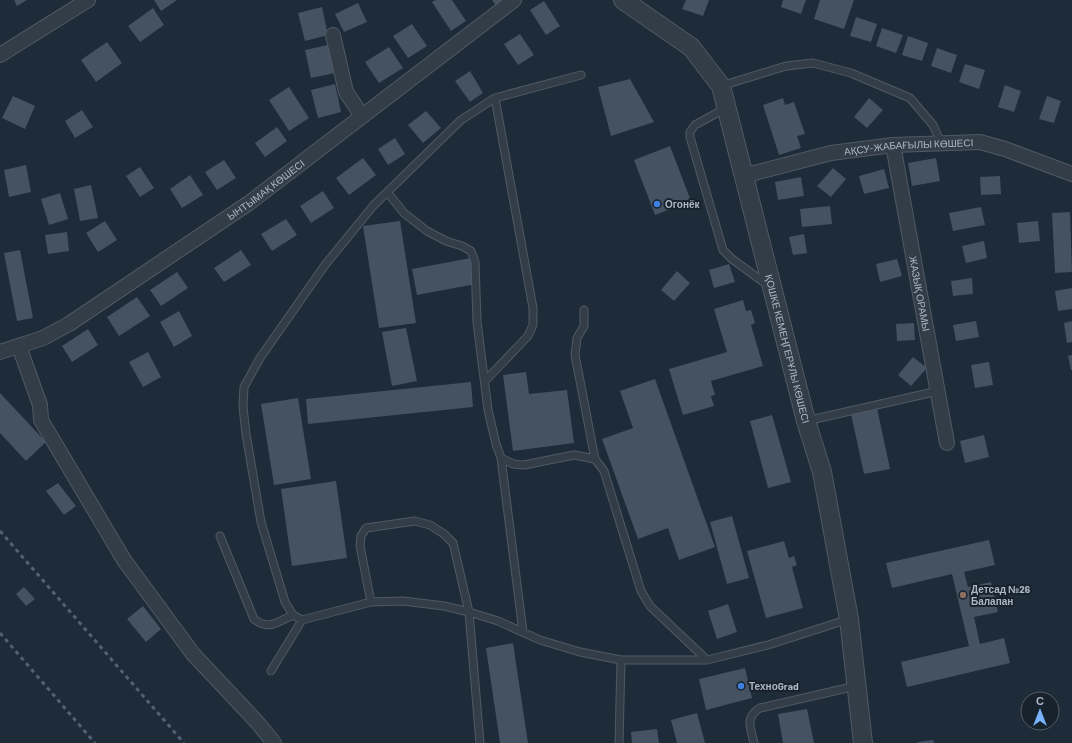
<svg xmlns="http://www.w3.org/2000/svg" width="1072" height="743" viewBox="0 0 1072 743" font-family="Barlow,sans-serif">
<rect width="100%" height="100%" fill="#1e2b38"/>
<!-- building -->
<path fill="#445262" d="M14,0h13l-10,6z
M154,0h23l-16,11z
M436,0h16l14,21 -15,10 -19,-29z
M492,0h12l-8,6z
M686,0h23l-6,16 -21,-7z
M783,0h23l-5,14 -20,-7z
M820,0h34l-10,29 -30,-10z
M544,1l16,25 -14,9 -16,-25z
M358,3l9,19 -23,10 -9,-18z
M322,7l6,28 -23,6 -7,-28z
M153,8l11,17 -24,17 -12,-16z
M856,17l21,7 -6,18 -21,-6z
M412,24l15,22 -19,12 -15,-22z
M882,28l21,7 -7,18 -20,-7z
M520,34l14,21 -16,10 -14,-21z
M908,36l20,7 -6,18 -20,-6z
M107,42l15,21 -26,19 -15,-22z
M328,45l7,28 -24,5 -6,-28z
M389,47l14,21 -24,15 -14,-21z
M937,48l20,7 -6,18 -20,-7z
M965,64l20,6 -6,19 -20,-7z
M470,71l13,22 -13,9 -15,-21z
M630,79l24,43 -43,14 -13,-49z
M335,84l6,28 -23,6 -7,-28z
M1005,85l16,6 -7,21 -16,-5z
M289,87l20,31 -20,13 -20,-31z
M13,96l22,10 -10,23 -23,-11z
M1047,96l14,5 -7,22 -15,-4z
M783,98l2,7 9,-3 11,32 -8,2 4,12 -22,7 -16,-50z
M869,98l14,12 -16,18 -13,-11z
M82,110l11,17 -18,11 -10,-17z
M426,111l15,17 -18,15 -15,-18z
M277,127l10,14 -22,16 -10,-14z
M395,138l10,16 -17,11 -10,-16z
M670,146l21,55 -36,14 -21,-55z
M363,158l13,17 -27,20 -13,-17z
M936,158l4,23 -28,5 -4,-23z
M224,160l12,18 -19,12 -12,-18z
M26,165l5,27 -22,5 -5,-27z
M140,167l14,21 -14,9 -14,-21z
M833,168l13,11 -15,18 -14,-11z
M884,169l5,19 -25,6 -5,-18z
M190,175l13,20 -21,13 -12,-19z
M1000,176l1,18 -20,1 -1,-18z
M801,177l3,19 -26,4 -3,-18z
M91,185l7,33 -18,3 -6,-32z
M323,191l11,17 -23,15 -11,-17z
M60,193l8,26 -19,6 -8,-26z
M830,206l2,18 -30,3 -2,-18z
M981,207l4,18 -32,6 -4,-18z
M1070,212l2,60 -17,1 -3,-60z
M286,219l11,16 -25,16 -11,-17z
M105,221l12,19 -19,12 -12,-19z
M400,221l16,102 -37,5 -16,-102z
M1038,221l2,20 -21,2 -2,-20z
M67,232l2,19 -21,3 -3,-19z
M804,234l3,19 -14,2 -4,-18z
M984,241l3,17 -21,5 -4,-17z
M20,250l13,68 -16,3 -13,-68z
M241,250l10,15 -27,17 -10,-14z
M471,258l5,26 -59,11 -5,-26z
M897,259l5,17 -22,6 -4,-18z
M729,264l6,18 -21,6 -5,-18z
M677,271l13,12 -16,18 -13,-11z
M177,272l11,16 -27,18 -11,-16z
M972,278l1,16 -20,2 -2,-15z
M1072,288v21l-14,2 -3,-20z
M137,297l13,19 -31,20 -12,-19z
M743,300l3,11 5,-1 4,13 -4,2 12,41 -52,15 4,14 -4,1 3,10 -31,9 -14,-46 58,-17 -13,-43z
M179,311l13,25 -18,11 -14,-25z
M976,321l3,16 -23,4 -3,-16z
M1072,321v21l-5,1 -3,-20z
M914,323l1,17 -18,1 -1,-17z
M406,328l11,53 -25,5 -10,-54z
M88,329l10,16 -26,17 -10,-16z
M148,352l13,25 -18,10 -14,-25z
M1072,355v15h-1l-3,-14z
M913,357l14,11 -16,18 -13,-11z
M989,362l4,23 -18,3 -4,-23z
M526,372l3,22 38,-4 7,53 -61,8 -10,-76z
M655,379l60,168 -36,13 -11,-32 -30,11 -36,-100 31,-11 -13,-37z
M471,382l2,25 -165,17 -2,-25z
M0,393l46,49 -20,19 -26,-28z
M298,398l13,81 -37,6 -13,-81z
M877,408l13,61 -26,5 -13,-60z
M772,415l19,67 -23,6 -18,-67z
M984,435l5,22 -24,6 -5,-22z
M336,481l11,77 -55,8 -11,-77z
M58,483l18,23 -12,9 -18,-24z
M732,516l17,62 -22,6 -17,-62z
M989,540l6,25 -31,7 4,15 23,-5 7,30 -24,5 6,27 24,-6 6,25 -103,24 -6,-25 68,-16 -17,-72 -60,14 -6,-25z
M784,541l5,17 5,-2 3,9 -5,2 11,41 -37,10 -19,-67z
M24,587l11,12 -9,7 -10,-12z
M728,604l9,28 -20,7 -9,-28z
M143,606l18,23 -15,13 -19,-23z
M513,643l15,100h-28l-14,-95z
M745,668l7,30 -46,12 -7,-31z
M807,709l7,34h-31l-5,-29z
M697,713l8,30h-28l-6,-23z
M657,729l2,14h-27l-1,-11z
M933,740l1,3h-16v-1z"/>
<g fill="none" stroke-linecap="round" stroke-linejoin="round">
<!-- service casing -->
<g stroke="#4f5a66" stroke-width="9">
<path id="service" d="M581,75l-86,23 -34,22 -88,86 -48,59 -65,93 -16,29 -1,20 3,27 15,88 24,80 8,13 9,5 69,-18 32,-1 41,5 25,6 29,9 42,19 40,12 41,8h86l61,-15 81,-26
M721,86l65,-20 27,-3 38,10 59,25 23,27 8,18
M726,108l-31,17 -5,7v5l33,113 9,9 37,27
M388,193l16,20 23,18 19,10 16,5 9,5 4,11 2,60 11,88 8,34 5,14 12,6 11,1 50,-10 21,4 9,12 37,120 9,15 57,54
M584,310v16l-7,12 -2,17 20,104
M485,381l43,-45 5,-11v-17l-38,-210
M806,421l132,-30
M501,458l22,174
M220,536l34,83c15,12 23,3 39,-4
M371,602l-11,-56 1,-10 5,-8 49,-7 15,4 14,9 9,9 16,69 11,131
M271,671l31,-51
M619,743l2,-83
M754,743c-3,-15 -10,-25 6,-35l96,-22"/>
</g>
<!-- minor casing -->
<g stroke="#4f5a66" stroke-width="16">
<g id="minor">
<path d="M333,35l13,57 16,24"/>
<path d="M0,55l88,-55"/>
<path id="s1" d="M893,145l54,298"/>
<path id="s2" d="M743,176l88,-23 62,-8 87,-3 25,7 67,25"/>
<path d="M19,346l21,59 1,15 83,140 69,94 64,68 17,21"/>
<path id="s3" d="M0,352l43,-14 26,-14 180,-121 265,-203"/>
</g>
</g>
<!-- tertiary casing -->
<g stroke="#4f5a66" stroke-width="20">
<g id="tertiary">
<path id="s4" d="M623,0l68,47 30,39 85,335 16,51 27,147 14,124"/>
</g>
</g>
<!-- service -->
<use href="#service" stroke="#323d48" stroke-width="7"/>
<!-- minor -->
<use href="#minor" stroke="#323d48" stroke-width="14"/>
<!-- tertiary -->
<use href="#tertiary" stroke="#323d48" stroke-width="18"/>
<!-- rail -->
<path stroke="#536170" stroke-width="3" stroke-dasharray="4 4" stroke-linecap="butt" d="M0,531l184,212
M0,633l95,110"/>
</g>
<!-- markers -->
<g fill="#3f7fe0" stroke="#18222c" stroke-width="1.5">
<circle cx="657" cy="204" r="4"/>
<circle cx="741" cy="686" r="4"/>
</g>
<circle fill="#8d6e63" stroke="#18222c" stroke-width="1.5" cx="963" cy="595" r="4"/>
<g text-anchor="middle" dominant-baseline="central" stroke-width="4" stroke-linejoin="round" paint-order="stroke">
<!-- street labels -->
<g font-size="10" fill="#acb7c5" stroke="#18222c">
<text stroke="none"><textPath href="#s2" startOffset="169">АҚСУ-ЖАБАҒЫЛЫ КӨШЕСІ</textPath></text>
<text stroke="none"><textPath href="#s3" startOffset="313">ЫНТЫМАҚ КӨШЕСІ</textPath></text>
<text stroke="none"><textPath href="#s1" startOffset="151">ЖАЗЫҚ ОРАМЫ</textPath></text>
<text stroke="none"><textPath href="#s4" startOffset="403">ҚОШКЕ КЕМЕҢГЕРҰЛЫ КӨШЕСІ</textPath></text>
</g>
<!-- poi labels -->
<g font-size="10" font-weight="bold" fill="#acb7c5" stroke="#18222c" text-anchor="start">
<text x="665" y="204">Огонёк</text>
<text x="971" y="589">Детсад №26<tspan x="971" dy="12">Балапан</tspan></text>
<text x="749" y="686">ТехноGrad</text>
</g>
</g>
<!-- north arrow -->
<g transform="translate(1040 711)"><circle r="19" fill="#18222c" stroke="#535e69"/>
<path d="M0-3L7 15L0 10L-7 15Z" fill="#78b5fe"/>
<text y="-6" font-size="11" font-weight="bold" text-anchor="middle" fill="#acb7c5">С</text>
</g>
</svg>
